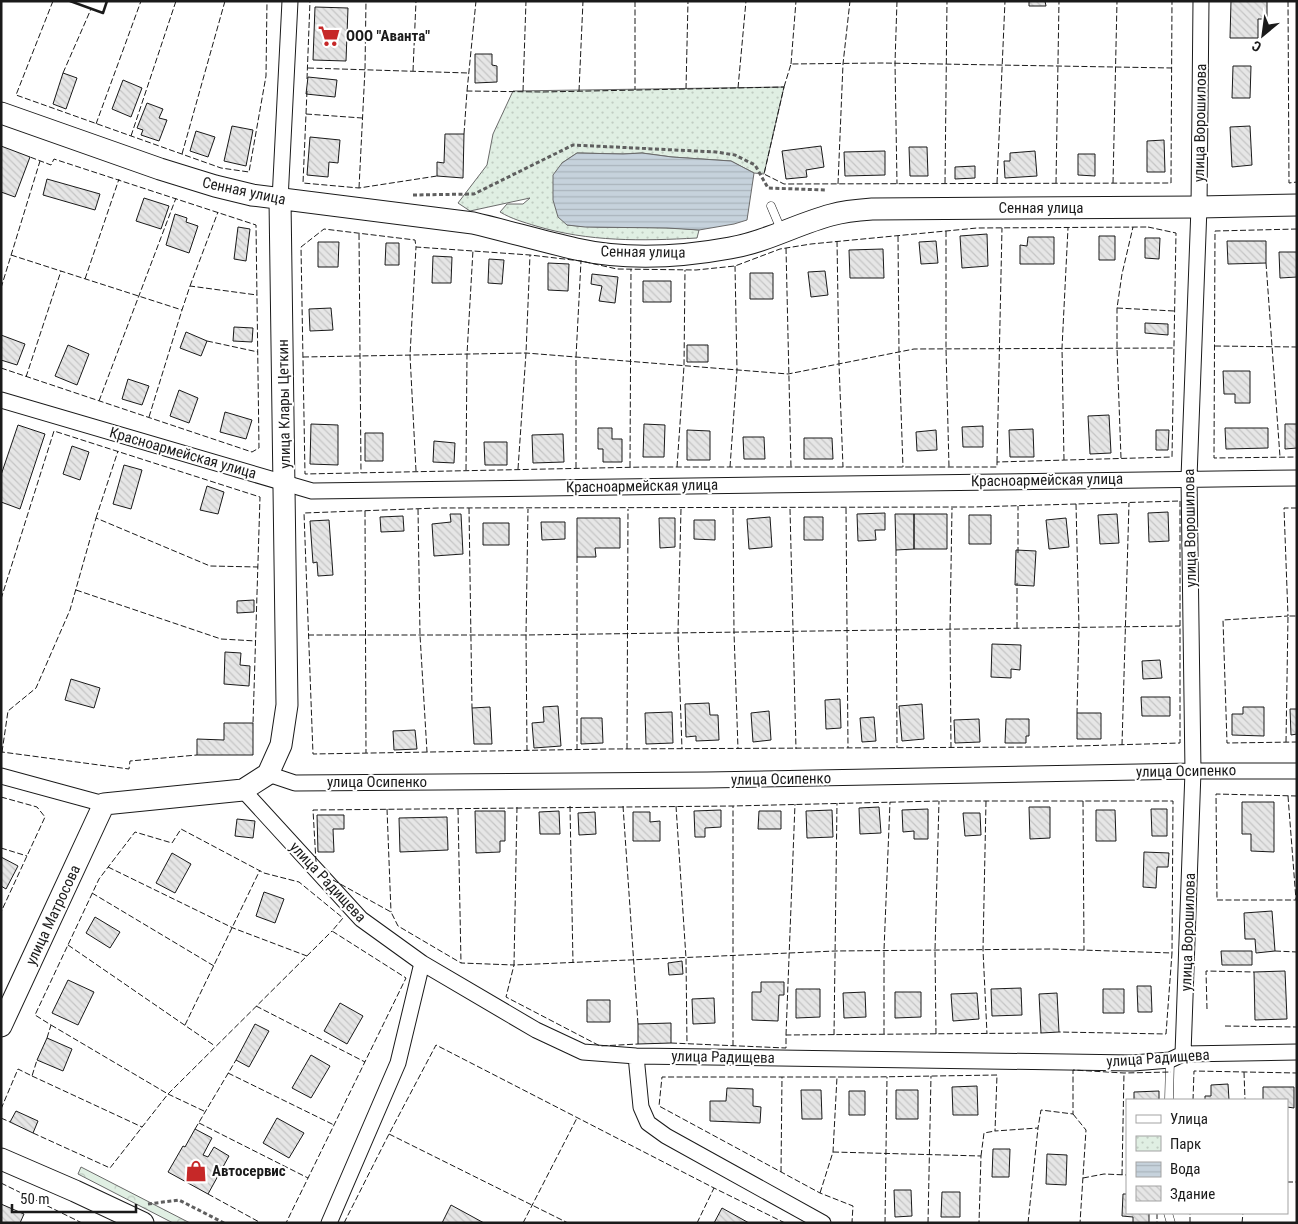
<svg xmlns="http://www.w3.org/2000/svg" width="1298" height="1224" viewBox="0 0 1298 1224" font-family="'Roboto Condensed',sans-serif">
<defs>
<pattern id="forest-crowns" width="20" height="18" patternUnits="userSpaceOnUse" patternTransform="scale(1.25)"><rect width="20" height="18" fill="#e0efe3"/><path d="M2 6a3 3 0 1 1 6 0M12 15a3 3 0 1 1 6 0" fill="none" stroke="#c0ccc2"/></pattern>
<pattern id="park-dots" width="8" height="8" patternUnits="userSpaceOnUse" patternTransform="scale(1.25)"><rect width="8" height="8" fill="#e0efe3"/><path d="M2 2h.1M6 6h.1" fill="none" stroke="#c0ccc2" stroke-width="1.8" stroke-linecap="round"/></pattern>
<pattern id="water-rules" width="6" height="5" patternUnits="userSpaceOnUse" patternTransform="scale(1.25)"><rect width="6" height="5" fill="#c6d2dc"/><path d="M0 2.5h6" fill="none" stroke="#aab4bc"/></pattern>
<pattern id="building-back-hatch" width="6" height="6" patternUnits="userSpaceOnUse" patternTransform="scale(1.25)"><rect width="6" height="6" fill="#e6e6e6"/><path d="M-1 5l2 2M0 0l6 6M5-1l2 2" fill="none" stroke="#c5c5c5"/></pattern>
</defs>
<rect width="100%" height="100%" fill="#fff"/>
<!-- forest -->
<path fill="url(#forest-crowns)" stroke="#6a6a6a" d="M81,1167l109,56h-17l-95,-49z"/>
<!-- park -->
<path fill="url(#park-dots)" stroke="#6a6a6a" d="M784,87l-20,87 -10,-1 -23,-12 -59,-4 -30,-4 -19,1 -46,-1 -15,10 5,62c44,5 88,0 132,5l-2,8c-55,3 -108,4 -161,-12 -13,-4 -24,-7 -36,-14l7,-8h16l7,-6 -60,13 -12,-8 29,-38 6,-31 20,-43z"/>
<!-- water -->
<path fill="url(#water-rules)" stroke="#6a6a6a" d="M577,153l46,1 19,-1 30,4 59,4 23,12 -7,47 -13,4 -35,6 -32,-2 -82,-1 -18,-2 -9,-8 -5,-17v-25l9,-12z"/>
<!-- building -->
<path fill="url(#building-back-hatch)" stroke="#1a1a1a" d="M1029,1h16l1,5h-17z
M1231,1h36v18h-9v19h-28z
M315,7l33,1 -2,53 -33,-1z
M475,54h17v11l5,1v16l-22,1z
M1233,66h18l-1,32h-18z
M63,73l14,5 -11,31 -13,-5z
M308,77l29,3 -2,17 -29,-3z
M123,80l19,8 -11,29 -19,-8z
M147,103l16,6 -4,9 8,2 -8,21 -18,-6 2,-5 -6,-2z
M232,126l21,4 -7,36 -22,-5z
M1250,126l2,39 -20,2 -2,-40z
M196,131l19,6 -7,20 -18,-6z
M445,134h19l-1,44 -26,-2v-14l7,1z
M310,137l30,3 -2,23 -9,-1 -1,15 -21,-2z
M1164,140l1,32h-18v-31z
M1,146l29,11 -15,40 -14,-5z
M821,146l3,21 -18,3 1,7 -21,2 -4,-28z
M909,147h18l1,29h-18z
M885,151v24l-40,1 -1,-24z
M1035,151l2,25 -32,2 -1,-17h6v-8z
M1078,154h17v22l-17,-1z
M975,166v12l-20,1v-12z
M47,179l53,15 -5,16 -52,-15z
M144,198l25,8 -8,23 -25,-8z
M175,214l12,4 -1,4 12,4 -9,27 -23,-8z
M238,227l12,2 -4,32 -12,-2z
M987,234l1,32 -26,2 -2,-32z
M1099,236h16v24h-16z
M1028,237h26v27h-34v-19l7,1z
M1145,238h15l-1,21 -14,-1z
M936,241l2,22 -17,1 -2,-22z
M1227,241h39v22l-38,1z
M318,242h21l-1,25h-20z
M386,243h13v22h-14z
M883,249l1,29h-34l-1,-28z
M1279,252h18v25l-17,1z
M433,256l19,1 -1,26h-19z
M489,259l15,1 -2,24 -14,-1z
M548,263l21,1 -1,27 -20,-1z
M825,271l3,24 -17,2 -3,-25z
M750,273h23v26h-23z
M592,274l26,3 -3,26 -16,-2 3,-15 -11,-2z
M643,281h28v21h-28z
M331,308l2,22 -23,1 -1,-22z
M1145,323l23,1v11l-23,-2z
M234,327l19,1 -1,14 -19,-1z
M186,332l21,9 -6,15 -21,-8z
M1,335l24,9 -8,21 -16,-5z
M68,345l21,9 -12,31 -22,-9z
M687,345h21v17h-21z
M1223,371h27v32h-15v-9h-11z
M128,379l21,7 -7,19 -20,-6z
M179,390l19,8 -9,25 -19,-7z
M225,412l27,8 -6,19 -26,-7z
M1109,415l2,38 -21,1 -2,-38z
M311,424l27,1v40l-28,-1z
M644,424l21,1 -1,32h-21z
M1285,424h12v24l-12,1z
M18,425l27,9 -25,75 -19,-7v-27z
M983,426v21h-20l-1,-20z
M598,428h14v11h10v23h-19v-13h-5z
M1225,428h43v20l-42,1z
M1033,429l1,28h-24l-1,-27z
M687,430l23,1v29h-23z
M936,430l1,20 -20,1 -1,-19z
M1156,430h13l-1,20h-12z
M365,433h18v28h-18z
M563,434l1,28 -31,1 -1,-28z
M743,437h21l1,22h-21z
M804,438h28l1,21h-29z
M434,441l21,2 -1,20 -21,-1z
M484,442h23v23h-22z
M72,446l17,6 -9,28 -17,-6z
M124,465l18,5 -11,39 -18,-5z
M207,486l17,6 -6,22 -18,-4z
M1168,512l1,29 -20,1 -1,-29z
M885,513v17h-10l1,10 -18,1 -1,-27z
M450,514h11l2,40 -29,2 -2,-32 19,-2z
M895,514h19v35l-18,1z
M914,514h33v35h-33z
M1117,514l2,29 -19,1 -2,-29z
M969,515h22v29h-22z
M403,516l1,15 -23,1 -1,-15z
M770,517l2,30 -23,2 -2,-30z
M804,517h19v23h-19z
M577,518h43v30h-25l1,9h-19z
M659,518h16v29l-15,1z
M1066,518l3,29 -20,2 -3,-29z
M329,520l4,55 -15,1 -1,-14 -4,1 -3,-42z
M694,520h21v20l-21,-1z
M541,522h24v17l-23,1z
M483,523h26v22h-26z
M1016,550l20,1 -2,35 -19,-1z
M254,600v12l-17,1v-12z
M992,644l29,1 -1,25 -9,-1v9l-20,-1z
M225,652l16,1 -1,12 10,1 -1,20 -25,-2z
M1160,660l2,18 -19,1 -1,-18z
M71,679l29,9 -6,20 -29,-8z
M1141,697h29v19h-28z
M840,699l1,29 -15,1 -1,-29z
M709,703l1,12h8l1,25 -23,1v-5l-10,1 -1,-33z
M922,704l2,35 -22,2 -3,-35z
M558,706l3,40 -27,2 -2,-25 12,-1 -1,-15z
M490,707l2,37h-18l-2,-36z
M1243,707h21v29l-32,-1v-21h11z
M1290,709h7v25l-6,1z
M769,711l2,29 -18,2 -2,-29z
M672,712l1,31 -27,1 -1,-31z
M1077,713h24v26h-24z
M874,717l2,24 -14,1 -2,-24z
M581,718h21l1,25 -22,1z
M979,719l1,23 -25,1 -1,-23z
M1006,719h23v17h-3v7h-21z
M224,723h29v32h-56v-16l27,1z
M415,730l2,19 -23,1 -1,-19z
M1242,802h32v50l-23,-1v-17h-9z
M879,807l2,26 -21,1 -1,-26z
M1029,807h21v31l-20,1z
M928,809v30h-14v-8l-11,1 -1,-22z
M1151,809h16v27h-15z
M721,810v17l-16,1v9h-10l-1,-26z
M832,810l1,27 -26,1 -1,-27z
M1096,810h19l1,31h-20z
M475,811h30v30h-5v11l-24,1z
M559,811l1,23h-20l-1,-22z
M759,811h22v18h-23z
M595,812l1,22 -17,1 -1,-22z
M633,812h17v10l10,-1v20h-27z
M963,813h17l1,22 -16,1z
M317,815h27v14h-11l1,23h-16z
M447,817l1,33 -48,2 -1,-34z
M237,819l18,2 -2,17 -18,-2z
M1144,852l25,1 -1,14h-11l-1,21 -13,-1z
M172,853l19,11 -16,29 -19,-10z
M1,857l17,9 -12,23 -5,-3z
M264,892l20,7 -9,24 -19,-7z
M1272,911l3,40 -19,2 -1,-14h-10l-1,-26z
M95,917l25,15 -10,16 -24,-15z
M1221,951h31v14h-30z
M682,961l1,13 -14,1 -1,-12z
M1285,971l2,48 -32,1 -1,-48z
M68,980l26,12 -16,33 -26,-12z
M761,982h23v13h-5l-1,26 -26,-1v-28h9z
M1137,986h14l1,26h-14z
M1021,988l1,27 -30,1 -1,-27z
M796,989h24v28l-24,1z
M1103,989h21v24h-21z
M865,992l1,25 -22,1 -1,-25z
M895,992h26v25l-26,1z
M977,993l2,26 -26,2 -2,-27z
M1057,993l2,39 -18,1 -2,-39z
M714,998l1,25 -22,1 -1,-25z
M587,1000h23v22h-23z
M340,1003l23,13 -16,28 -23,-13z
M671,1023v20l-33,1v-20z
M255,1024l14,7 -20,36 -13,-7z
M47,1038l25,11 -9,22 -26,-11z
M311,1055l19,11 -19,32 -19,-10z
M1228,1084l1,16h-24v-4h6v-11z
M977,1086l1,29h-25l-1,-28z
M1263,1087h31v21l-7,-1v-7h-24z
M727,1088l26,1v17l8,1 -1,16 -50,-2v-20h16z
M801,1090h20l1,29h-20z
M896,1090h22v29h-22z
M849,1091h16v24h-16z
M1159,1091v9h-25v-8z
M16,1111l22,10 -5,12 -23,-11z
M277,1118l27,15 -15,25 -26,-15z
M195,1129l17,9 -9,17 5,2 6,-10 15,9 -21,38 -40,-22 15,-26 2,1z
M993,1149h17l-1,28h-17z
M1047,1154l20,1 -1,30 -20,-1z
M894,1190h17l1,26 -17,1z
M942,1192h18v25h-19z
M1123,1194h4v19h22v10h-16v-6l-11,-1z
M1,1204l23,10 -4,9h-19z
M451,1205l33,18h-42z
M722,1208l27,15h-35z"/>
<g fill="none" stroke-linecap="round" stroke-linejoin="round">
<!-- lane casing -->
<g stroke="#1a1a1a" stroke-width="9">
<path id="lane" d="M771,206l11,26
M1169,1100l1,-40
M1168,1213l3,10"/>
</g>
<!-- street casing -->
<g stroke="#1a1a1a" stroke-width="17">
<path id="street" d="M280,200l10,-199
M1,400l311,91 985,-13
M268,774l27,9 412,-3 486,-9h104
M1,776l103,28
M243,790l118,129 61,44 114,67 47,22 53,4 497,7 37,-3 13,-6 114,-2
M1183,1054l10,-283 -4,-293 10,-271 2,-206
M636,1056l5,51 7,16 18,13 157,87
M329,1223l69,-160 24,-100"/>
</g>
<!-- secondary casing -->
<g stroke="#1a1a1a" stroke-width="23">
<path id="secondary" d="M1,113l159,56 55,17 37,9 221,28c34,8 68,18 103,26 49,11 105,8 154,-1 36,-6 67,-24 101,-33 14,-4 27,-5 41,-6l327,-2 98,-2
M1,1026l103,-222 139,-14 25,-16 13,-29 6,-40 -7,-505
M1,1159l74,32 68,32"/>
</g>
<!-- path -->
<path stroke="#5f5f5f" stroke-width="3" stroke-dasharray="4 2.5" stroke-linecap="butt" d="M413,195l61,-1 99,-49 143,7 19,3 20,10 13,23 57,2
M148,1204l31,-4 45,23"/>
<!-- lane -->
<use href="#lane" stroke="#fff" stroke-width="8"/>
<!-- street -->
<use href="#street" stroke="#fff" stroke-width="15"/>
<!-- secondary -->
<use href="#secondary" stroke="#fff" stroke-width="21"/>
<!-- fence -->
<path stroke="#1a1a1a" stroke-width="1" stroke-dasharray="6 2.5" stroke-linecap="butt" d="M53,1l-37,94 205,73 28,4 17,-96 1,-75
M635,1v89
M897,1l-2,62 2,121
M1288,1l1,182 8,-1
M791,64l5,-63
M308,68l160,5
M413,71l3,-70
M63,73l28,-64
M307,79l3,-78
M784,87l7,-23 91,-1 290,5
M738,88l8,-87
M686,89l2,-88
M307,91l-4,92 56,5 78,-12
M467,91l9,-90
M523,91l3,-90
M579,91l4,-90
M306,114l56,4
M96,124l45,-123
M464,134l3,-43 75,1 242,-5 -20,87 20,10 387,-1 1,-182
M131,136l45,-135
M182,154l43,-153
M945,183l2,-182
M997,183l8,-182
M1056,183l3,-182
M1113,183l4,-182
M838,184l5,-120 7,-63
M359,188l6,-119 1,-68
M1148,227l28,6 -4,224 -175,5v5h-352l-340,7 -4,-227 23,-18 91,11 1,7 114,8 51,6 36,8 79,1 39,-4 45,-17 31,-5 135,-13 31,-3z
M1297,229l-82,2 -1,227 83,-1
M946,231v118l3,118
M359,234l2,239
M898,236l1,116 4,115
M837,241l2,123 4,103
M786,248l5,219
M11,255l171,55 8,-24 67,9
M1266,263l14,194
M85,279l34,-100
M190,286l28,-74
M1,288l39,-127
M1117,308l57,3
M207,341l51,11
M1215,346l82,1
M303,357l223,-4 262,21 126,-25 259,-1
M1,368l251,84 7,-4 -3,-223 -202,-66 -3,6 -21,-8
M26,377l35,-106
M99,401l77,-203
M149,417l33,-107
M1121,458l-4,-110v-40l5,-34 11,-47
M1064,460l-2,-112 6,-120
M997,462l5,-234
M630,467l1,-198
M677,467l7,-101 1,-96
M730,467l7,-97 -2,-104
M576,468v-111l5,-96
M518,469l8,-116 4,-98
M466,470l1,-116 6,-104
M416,471l-6,-116 6,-108
M1180,501v242l-137,4 -435,2 -295,5 -9,-241 134,-5 535,-1z
M1076,504l3,123 -2,86
M469,508l3,200
M846,508l2,240
M1297,508h-13l4,108 -65,4 4,123 70,-1
M418,509l2,126 7,117
M681,509l-3,124 4,116
M733,509l1,123 4,117
M790,509l6,240
M365,511l1,242
M96,518l22,-67
M896,550l1,198
M1018,553v-47
M76,590l145,49 35,2
M1,599l53,-168 206,66 -7,226
M1017,628v-45
M308,635h218l654,-9
M1286,742l2,-126h9
M1122,745l7,-242
M951,748l-1,-119 2,-121
M627,749l1,-240
M577,750v-193
M527,751l-1,-116 2,-126
M2,752l6,-41 28,-23 34,-78 26,-92 114,48 48,1
M1,755l1,-3 127,17 1,-8 67,-6
M1288,796l8,104
M1297,796l-81,-2 1,106h80
M1,797l36,10 8,10 -44,95
M986,801l-3,149 4,84
M1083,801l1,149
M570,806l3,157
M623,806l15,218
M676,806l10,152 1,86
M517,807l-3,158 321,-14 216,-2 121,4 -6,81 -107,-2
M387,809l4,103
M458,809l3,154
M1,848l26,8
M316,862l-3,-52 420,-4 206,-5h234l-1,152
M108,867l125,61 74,28
M333,880l58,32 7,14 63,37 53,2 -8,32 94,49 38,-2
M92,893l122,73
M68,945l147,101
M1275,951l22,1
M256,1006l109,56
M1207,1009l-1,-38 48,1
M51,1025l117,69 164,-163
M185,1025l75,-155
M1225,1026l72,1
M884,1034v-84l6,-148
M936,1034l-1,-84 4,-149
M786,1035l9,-231
M834,1035l3,-232
M47,1038l4,-13 -16,-10 64,-136 36,-47 37,11 9,-14 83,44 35,9 44,36 -11,13 74,47 -120,245
M671,1043l115,5v-13l255,-2
M733,1046v-240
M1244,1072l1,28
M228,1073l106,52
M32,1076l110,51
M1193,1100l1,-29 103,2
M1,1109l17,-40 14,7 5,-16
M1073,1114l13,16 -6,93
M1,1118l9,4
M199,1123l109,55
M195,1129l41,-69
M33,1133l77,35 58,-74 38,18
M389,1134l179,89
M833,1152l148,4 -2,67
M981,1156l3,-23 11,-2
M781,1172l1,-95
M1122,1175l2,-102
M1083,1178l21,-4 23,1
M1287,1182h10
M1,1183l81,40
M820,1193l13,-41 4,-75
M208,1194l53,29
M1157,1213v10
M344,1223l45,-89 47,-89 278,143 71,35
M523,1223l54,-105
M697,1223l17,-35
M854,1223l-2,-1 1,-16 -33,-13 -161,-87 3,-29h211l124,-2 -2,56 43,-3 3,-18 32,4v-44l51,3 47,-1
M885,1223l2,-146
M928,1223l3,-147
M1028,1223l10,-95
M1190,1223v-10
M1242,1223l1,-10"/>
<!-- wall -->
<path stroke="#1a1a1a" stroke-width="2.5" d="M70,1l33,12 4,-12"/>
</g>
<!-- icons -->
<defs>
<g id="supermarket-bare" transform="scale(1.725)"><path d="M-6-5.5h2.5l.6 2H6L4.5 2H-2.5L-4.4-4H-6ZM-1.5 3.2a1.3 1.3 0 1 0 .1 0ZM3 3.2a1.3 1.3 0 1 0 .1 0Z" fill="#c62828" stroke="#fff" stroke-width="2.5" paint-order="stroke"/></g>
<g id="shop-bare" transform="scale(1.725)"><path d="M-5-2.5h2.3a2.7 3.5 0 0 1 5.4 0H5L5.5 6h-11ZM-1.5-2.5h3a1.5 2.3 0 0 0-3 0Z" fill="#c62828" stroke="#fff" stroke-width="2.5" paint-order="stroke"/></g>
</defs>
<g fill-rule="evenodd">
<use href="#supermarket-bare" x="329" y="36"/>
<use href="#shop-bare" x="196" y="1171"/>
</g>
<g text-anchor="middle" dominant-baseline="central" stroke-width="4" stroke-linejoin="round" paint-order="stroke">
<!-- poi labels -->
<g font-size="15" font-weight="bold" fill="#1a1a1a" stroke="#fff" text-anchor="start">
<text x="346" y="36">ООО "Аванта"</text>
<text x="212" y="1171">Автосервис</text>
</g>
<!-- street labels -->
<g font-size="15" fill="#1a1a1a" stroke="#fff">
<text transform="translate(1200 123) rotate(-89)">улица Ворошилова</text>
<text transform="translate(244 191) rotate(12)">Сенная улица</text>
<text x="1041" y="208">Сенная улица</text>
<text transform="translate(643 252) rotate(1)">Сенная улица</text>
<text transform="translate(284 404) rotate(-91)">улица Клары Цеткин</text>
<text transform="translate(183 453) rotate(16)">Красноармейская улица</text>
<text transform="translate(1047 480) rotate(-1)">Красноармейская улица</text>
<text transform="translate(642 486) rotate(-1)">Красноармейская улица</text>
<text transform="translate(1190 528) rotate(-91)">улица Ворошилова</text>
<text transform="translate(1186 771) rotate(-1)">улица Осипенко</text>
<text transform="translate(781 779) rotate(-1)">улица Осипенко</text>
<text x="377" y="782">улица Осипенко</text>
<text transform="translate(328 882) rotate(47)">улица Радищева</text>
<text transform="translate(53 915) rotate(-65)">улица Матросова</text>
<text transform="translate(1188 932) rotate(-88)">улица Ворошилова</text>
<text transform="translate(723 1057) rotate(1)">улица Радищева</text>
<text transform="translate(1158 1058) rotate(-4)">улица Радищева</text>
</g>
</g>
<!-- border -->
<rect width="1298" height="1224" fill="none" stroke="#1a1a1a" stroke-width="5"/>
<!-- legend -->
<rect x="1126" y="1099" width="162" height="115" fill="#ffffff" stroke="#a3a3a3"/>
<rect x="1136" y="1115" width="25" height="8" fill="#ffffff" stroke="#a3a3a3"/>
<text x="1170" y="1124" font-size="15" fill="#1a1a1a">Улица</text>
<rect x="1136" y="1136" width="25" height="15" fill="url(#park-dots)" stroke="#a3a3a3"/>
<text x="1170" y="1149" font-size="15" fill="#1a1a1a">Парк</text>
<rect x="1136" y="1162" width="25" height="15" fill="url(#water-rules)" stroke="#a3a3a3"/>
<text x="1170" y="1174" font-size="15" fill="#1a1a1a">Вода</text>
<rect x="1136" y="1186" width="25" height="15" fill="url(#building-back-hatch)" stroke="#a3a3a3"/>
<text x="1170" y="1199" font-size="15" fill="#1a1a1a">Здание</text>
<!-- north arrow -->
<g transform="translate(1263 35) rotate(209)" stroke="#ffffff" stroke-width="4" paint-order="stroke">
<path d="M0-4L9 19L0 12L-9 19Z" fill="#1a1a1a"/>
<text y="-8" font-size="14" font-weight="bold" text-anchor="middle" fill="#1a1a1a">С</text>
</g>
<!-- scale -->
<path d="M12 1204v8h124v-8" fill="none" stroke="#1a1a1a" stroke-width="2.5"/>
<text x="20" y="1204" font-size="15" fill="#1a1a1a" stroke="#ffffff" stroke-width="4" paint-order="stroke">50 m</text>
</svg>
